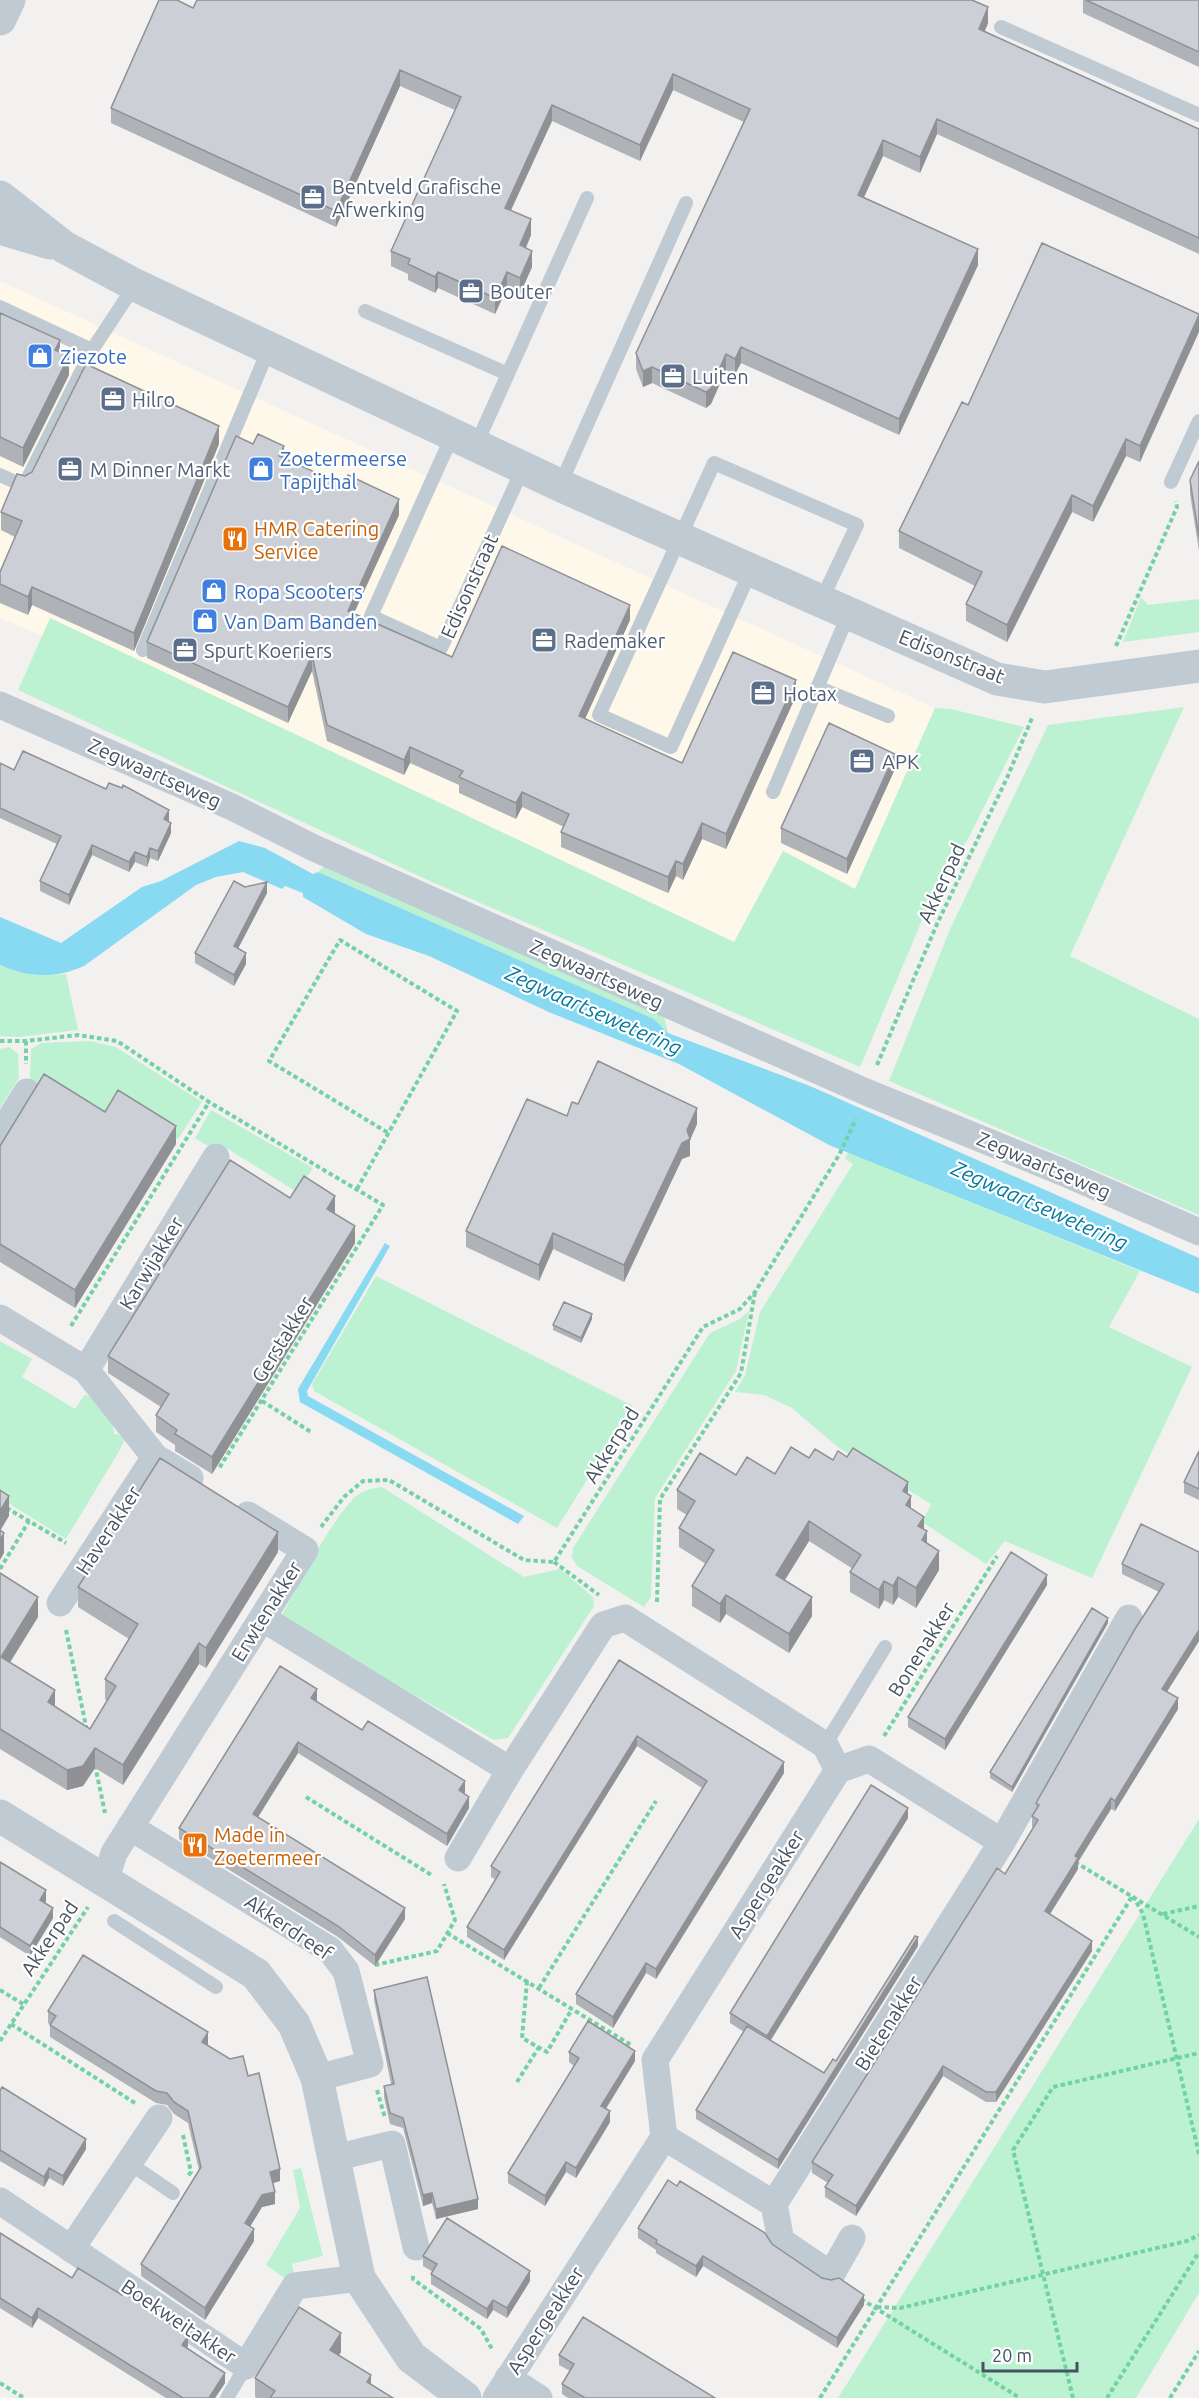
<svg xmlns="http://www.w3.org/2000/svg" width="1199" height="2398" viewBox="0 0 1199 2398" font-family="Ubuntu,sans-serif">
<rect width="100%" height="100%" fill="#f3f0f0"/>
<!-- commercial -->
<path fill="#fdf8e9" d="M0,281l935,427 -80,181 -72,-38 -48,91 -684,-323 -9,17 -42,-18z"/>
<!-- green -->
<path fill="#bcf2d2" d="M1141,597l7,8 51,-6v33l-76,10z
M50,618l684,324 49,-91 72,38 80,-181 16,1 73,18 -54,108 -44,76 -66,156 -428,-185 -414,-192z
M1184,707l-114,249 129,63v196l-310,-134 62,-154 97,-202z
M325,866l339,150 4,17 -14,-14 -336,-147z
M0,965c23,10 41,12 66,9l12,56 -59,7 -19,-1z
M90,1041l26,6 86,55 -24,37 -61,-36 -14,23 -73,-46 1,-31 10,-6z
M9,1047l9,7 1,24 -19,30v-59z
M211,1110l102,58 -16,24 -74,-46 -4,7 -24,-15z
M848,1152l292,119 -31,56 83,40 -100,211 -87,-37 -19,23 -64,-42 9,-18 -92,-56 -47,-40 -28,-13 -29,-3 10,-17 15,-63 93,-148 -8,-5z
M376,1276l257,130 -76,122 -243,-137 -2,-7z
M749,1311l-13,60 -81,127 -4,99 -7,10 -67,-41 -5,-9 1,-9 137,-215 30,-14z
M0,1341l32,18 -10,18 53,32 10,-15 26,16 3,24 9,1 1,6 -6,12 -52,86 -66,-41z
M382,1487l142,90 36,-8 33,28 1,9 -86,132 -14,2 -142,-80 -70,-45c20,-35 44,-87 71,-116 8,-8 18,-11 29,-12z
M1199,1819v474l-63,105h-298z
M301,2168l22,88 -31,8 4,18 -4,1 -26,-18 34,-57 -7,-38z"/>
<!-- water -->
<path fill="#87daf2" d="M239,841l26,7 48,26 5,-2 336,147 14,14 142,53 389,172v36l-370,-149 -150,-81 -128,-51 -122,-57 -63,-22 -63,-37v-4l-18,-7 -3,3 -39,-17 -27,5 -20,8 -112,81c-30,13 -54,12 -84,-1v-48l61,26 81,-56 19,-6z
M385,1243l5,3 -83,145 1,5 216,120 -6,8 -218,-122 -2,-13z"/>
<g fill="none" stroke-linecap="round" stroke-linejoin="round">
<!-- path -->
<path stroke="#72d2a4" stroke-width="4" stroke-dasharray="4.5 3" stroke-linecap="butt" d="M1116,646l61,-139 -1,-6
M0,1041h26l52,-6 39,6 92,61 174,103 -165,265
M26,1041v23
M877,1065l60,-141 70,-146 25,-60
M357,1189l100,-178 -117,-71 -71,121 121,73
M71,1326l138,-224
M262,1401l49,31
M0,1504l66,39
M321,1527l23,-30 19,-16 26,-1 135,80 30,2 149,-235 37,-18 15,-17 84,-137 17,-36
M554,1562l45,33
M0,1569l29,-48
M657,1602l3,-103 81,-126 14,-81
M66,1630l21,101
M884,1736l113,-180
M95,1765l10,48
M306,1797l127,79
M1075,1862l124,75
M1133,1896l10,18 56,240
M1163,1914l36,-8
M447,1933l184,112
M375,1965l62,-14 18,-31 -11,-36
M527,1981l-5,57 25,14 25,-43
M539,1988l117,-187
M0,1990l23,14
M11,2024l124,79
M0,2041l88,-134
M517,2082l22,-35
M377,2090l8,28
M183,2135l8,37 -4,5
M413,2276v3l68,50 12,22
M861,2299l159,99
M877,2307l23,1 287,-67 12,-6
M0,2383l24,15
M820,2398l313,-503
M1073,2398l-60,-248 40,-63 146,-34
M1107,2398l92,-146
M1170,2398l29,-47"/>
<!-- service -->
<path stroke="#c0cad3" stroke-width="14" d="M1001,27l198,88
M0,307l92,43
M365,311l143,63
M453,434l-82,182 70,32 82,-180
M476,445l111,-247
M0,475l24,11 68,-136 43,-65
M1171,482l28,-61
M560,485l126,-282
M751,570l-80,177 -72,-32 115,-252 143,62 -36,76
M143,650l126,-302
M817,687l71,29
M773,792l76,-179
M825,1745l60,-98
M114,1921l102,66
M129,2163l44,30
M227,2398l19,-32"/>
<!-- minor -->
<path stroke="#c0cad3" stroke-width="27" d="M0,705l232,102 82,41 552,244 196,80 137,60
M0,1135l27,-43
M0,1318l86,52 69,87 35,21
M86,1370l130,-213
M60,1603l95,-146
M262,1618l248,152 93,-145 22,-7 200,127 13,25 -183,290 9,77 -168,261
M838,1770l31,-11 133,83
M130,1827l200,123 16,21 24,93 -53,14
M458,1858l52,-88
M105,1882l9,-29 191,-303 -57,-35
M664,2137l110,67
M334,2158l58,-14 24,103
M0,2201l246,165 49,-80 64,-8
M852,2238l-21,37 -50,-34 -7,-37 228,-362 127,-224
M71,2249l88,-131
M508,2378l31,20"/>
<!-- tertiary -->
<path stroke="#c0cad3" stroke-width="33" d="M0,19l9,-19
M0,197l64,50 71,38 431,203 431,191 48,8 154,-21
M0,228l50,15
M0,1816l256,158 38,50 23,54 42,200 52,79 54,41"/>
</g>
<!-- wall -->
<path fill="#afb2b7" d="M1083,0h116v67l-116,-54z
M193,8l795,15 -3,8 214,98v125l-262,-120 -17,39 -37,-17 -19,41 114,68 -79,170 -158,-72 -6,11 -9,-4 -15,34 -5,4 -54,-25 -9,4 -7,-18v-16l108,-231 -71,-32 -33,71 -88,-40 -41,89 20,25 -5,13 6,19 -12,27 -13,-6 -12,26 -57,-26 -3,5 -27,-13v-6l-17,-8v-15l64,-141 -55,-24 -64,141 -225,-104v-15z
M0,313l60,39 9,23 -46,92 -23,-11z
M1199,314l-59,148 -14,-6 -33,66 -21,-10 -65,130 -41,-21v-17l9,-18 -76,-38v-17l69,-126z
M219,444l-85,207 -102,-46 -4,10 -28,-12v-31l15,-35 -14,-7v-18l24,-36z
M284,458l115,57 -45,98 98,44 178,-37 -45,99 97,44 114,-67 -70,153 -24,-10 -19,41 -7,-4 -8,17 -107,-46v-15l3,-5 -42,-20 -6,12 -57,-26v-8l-49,-22 -6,12 -77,-34 -15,-70 -24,52 -141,-65v-16z
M1199,461v90l-9,-57v-14z
M0,763l14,7 155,50 -1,1 3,12 -13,28 -8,-3 -3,9 -12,-5 -6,10 -37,-17 -23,50 -29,-14v-10l17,-37 -57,-26z
M895,769l-48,105 -66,-31v-15z
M245,887l22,6 -29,56 8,15 -12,22 -39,-23v-10z
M578,1104l119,20 -7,16v16l-8,3 -58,123 -71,-33 -14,32 -73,-34v-16z
M105,1112l71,32 -101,164 -75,-46v-116z
M290,1198l45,15 20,30 -143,231 -37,-23v-6l-19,-13v-17l5,-8 -53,-34v-17z
M592,1319l-11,24 -28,-13v-5z
M1199,1451v49l-15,-7v-11z
M809,1458l24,2 75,34 3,15 13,20 3,15 12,26 -23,38 -18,-11 -5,8 -9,-5 -5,9 -29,-17v-20l3,-3 -44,-28 -24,39 27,36 -23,37 -63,-39 -6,9 -28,-17v-20l14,-22 -27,-17v-19l8,-13 -10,-6v-19l59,-15 39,-1z
M1141,1524l58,117 -32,51 11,17 -63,102 -4,-2 -17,27 -16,26v7l-28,45 42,37 -96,151h-10l-43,-26 -87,140 -31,-19v-10l3,-4 -16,-10v-11l193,-288 29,-46 -2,-1v-11l4,-5v-8l123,-211 -37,-18v-10z
M278,1552l-72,116 -7,-4 -76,121 -28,-17 -12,18 -16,4 -67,-41v-176l38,44 -28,45 45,45 35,22 17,-28 -2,-2v-20l24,-40 -51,-32v-20z
M1047,1585l-102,165 -37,-23v-10z
M1108,1623l-96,169 -22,-14v-6z
M619,1660l165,113 -128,206 -10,-6 -33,55 -37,-24v-10l126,-206 -65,-42 -133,214 -37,-23v-10l28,-48 -4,-2v-11z
M317,1700l-1,1 46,29 103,62 -1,1 5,15 -22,38 -149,-93 -40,64 147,102 -30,47 -37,-29 -159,-98v-11z
M908,1818l-137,222 53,33 12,-12 82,-115 -140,223 -82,-50v-9l48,-78 -14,-9v-10z
M0,1862l46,39 -2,2 9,15 -23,38 -30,-19z
M374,1990l104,219 -42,10 -4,-16 -9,3 -20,-78 -13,-4 -6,-27v-11l7,-2 -17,-84z
M48,2011l160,33 -1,1 41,31 32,105 -7,2 2,21 -13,3 -12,19 4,15 -49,79 -64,-44v-12l58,-94 -11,-47 -14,-9 -7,-9 -11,-2 -106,-66v-12l-2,-2z
M569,2052l66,9 -29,48 4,13 -10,17 -24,39 -10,-6 -21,34 -37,-23v-10l66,-107 -5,-4z
M0,2091l86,58 -23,37 -14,-8 -5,9 -44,-26z
M638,2228l184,50 42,27 -27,43 -134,-82 -7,11 -40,-24v-3l-18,-12z
M0,2233l72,45 116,68 -2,2 39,35 -10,15h-49l-128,-80 -6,10 -32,-20z
M423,2256l107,25 -23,37 -14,-8 -6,9 -56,-35v-10l2,-2 -10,-6z
M341,2352l-2,3 32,30 22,13h-136l-2,-1v-19z
M559,2355l156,43h-147l-6,-4v-10l8,-13 -11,-6z"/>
<!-- shaded-wall -->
<path fill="#8f9195" d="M988,7v16l-9,21v-15z
M400,70v16l-64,141v-16z
M673,74v16l-33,71v-16z
M552,105v16l-47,102v-15z
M937,119v15l-17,39v-16z
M883,140v16l-25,54v-15z
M531,219v16l-11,26v-16z
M978,249v16l-79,170v-16z
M532,251v16l-12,27v-16z
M438,272v16l-3,5v-16z
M507,272v16l-12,26v-16z
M1199,315v17l-59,130v-16z
M60,340v19l-5,-9z
M741,347v16l-6,11v-15z
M726,354v16l-15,34 -5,4v-16z
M69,356v19l-46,92v-19z
M652,367v16l-9,4v-16z
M219,426v18l-85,207v-18z
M1126,439v17l-33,66v-16z
M284,446v16l-5,-6z
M1072,495v17l-65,130v-17z
M399,499v16l-51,111v-15z
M32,587v18l-4,10v-18z
M630,605v15l-51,112v-16z
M312,655v16l-24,52v-16z
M796,680v16l-70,153v-15z
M410,747v16l-6,12v-15z
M895,754v15l-48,105v-15z
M522,792v15l-6,12v-16z
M169,810v10l-5,9v-10z
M171,823v10l-13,28v-10z
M702,823v16l-19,41v-16z
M92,845v10l-23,50v-10z
M150,848v10l-3,9v-10z
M135,852v10l-6,10v-10z
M676,861v15l-8,17v-16z
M267,882v11l-33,63v-10z
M246,953v11l-12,22v-11z
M697,1108v16l-7,16v16l-8,3 -58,123v-17z
M176,1126v18l-101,164v-18z
M335,1196v17l-8,13v-17z
M355,1226v17l-143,231v-17z
M553,1233v16l-14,32v-16z
M592,1314v5l-11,24v-5z
M908,1482v20l-5,-11z
M9,1496v20l-9,15v-20z
M911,1496v20l-5,-11z
M924,1517v19l-6,-10z
M809,1521v20l-33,53v-19z
M927,1531v20l-5,-11z
M278,1532v20l-72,116v-20z
M4,1533v20l-4,7v-20z
M939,1551v19l-23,38v-20z
M1047,1575v10l-102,165v-11z
M898,1577v20l-5,8v-19z
M884,1581v19l-5,9v-19z
M726,1595v19l-6,9v-19z
M38,1597v20l-37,60v-20z
M812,1597v19l-23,37v-19z
M1108,1618v5l-96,169v-5z
M1199,1630v11l-37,58v-10z
M199,1643v21l-76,121v-20z
M317,1689v11l-6,9v-11z
M55,1690v21l-7,-9z
M1178,1698v11l-63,102v-10z
M637,1736v10l-133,214v-10z
M298,1742v11l-45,72v-11z
M95,1748v20l-12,18 -16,4v-20z
M784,1762v11l-128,206v-10z
M465,1781v11l-6,9v-11z
M469,1797v11l-22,38v-12z
M1111,1798v11l-33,53v7l-33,53v-11l30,-55z
M908,1808v10l-141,228v-10z
M46,1890v11l-6,9v-10z
M53,1908v10l-23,38v-10z
M405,1908v11l-30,47v-11z
M918,1937v9l-140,223v-9z
M1092,1941v10l-96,151v-10z
M646,1963v10l-33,55v-11z
M208,2032v12l-6,10v-12z
M635,2051v10l-34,55v-10z
M943,2066v10l-87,140v-10z
M610,2111v11l-34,56v-10z
M86,2139v10l-23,37v-10z
M566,2162v10l-21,34v-10z
M49,2168v10l-5,9v-10z
M280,2169v12l-10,3v-12z
M275,2192v12l-13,3 -17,28v-12l17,-28z
M432,2193v10l-9,3v-11z
M478,2199v10l-42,10v-10z
M254,2229v12l-49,79v-12z
M703,2256v10l-7,11v-11z
M530,2271v10l-23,37v-10z
M864,2295v10l-27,43v-10z
M493,2300v10l-6,9v-10z
M38,2308v10l-6,10v-10z
M341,2333v19l-11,16v-18z
M188,2336v10l-6,10v-11z
M225,2373v10l-10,15h-6z
M371,2375v19l-4,-12z"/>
<!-- building -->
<path fill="#cccfd5" stroke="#8f9195" stroke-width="1.5" d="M159,0h18l16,8 4,-8h775l16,7 -9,22 220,100v109l-262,-119 -17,38 -37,-17 -25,55 120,54 -79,170 -158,-72 -6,12 -9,-5 -15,34 -5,4 -54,-25 -9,4 -7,-18 114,-244 -77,-35 -33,71 -88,-40 -47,103 26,11 -11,26 12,6 -12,27 -13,-6 -12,26 -57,-26 -3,5 -27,-13 2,-5 -19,-8 70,-154 -61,-27 -64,141 -225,-103z
M1086,0h113v52z
M1042,243l157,71v1l-59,131 -14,-7 -33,67 -21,-11 -65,130 -41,-21 16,-32 -83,-41 63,-129 6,3z
M0,313l60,27 -5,10 14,6 -46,92 -23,-11z
M86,364l133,62 -85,207 -102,-46 -4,10 -28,-13v-12l22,-51 -21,-9 16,-38 8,2 7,-4z
M258,434l26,12 -5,10 64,29 5,-10 51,24 -51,112 104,46 50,-111 128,59 -51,111 103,47 51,-111 63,28 -70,154 -24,-11 -19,41 -7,-3 -8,16 -107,-45 8,-18 -47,-22 -6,11 -57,-26 4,-6 -53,-24 -6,13 -77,-35 -15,-70 -24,52 -141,-65 89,-206 17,8z
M1199,461v76l-9,-57z
M829,723l66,31 -48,105 -66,-31z
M23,751l83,38 3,-6 13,5 1,-3 46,25 -5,9 7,4 -13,28 -8,-3 -3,9 -12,-5 -6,10 -37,-17 -23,50 -29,-14 21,-45 -61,-28v-45l14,7z
M234,881l11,6 22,-5 -33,64 12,7 -12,22 -39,-22z
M598,1061l99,47 -10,22 3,9 -8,4 -58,122 -71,-32 -14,32 -73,-34 61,-132 40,17 5,-14 6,2z
M44,1074l61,38 13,-22 58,36 -101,164 -75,-46v-98z
M230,1160l60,38 14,-22 31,20 -8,13 28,17 -143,231 -37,-23 2,-4 -21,-15 13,-21 -61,-38z
M564,1302l28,12 -11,24 -28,-13z
M791,1447l18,11 6,-9 18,11 5,-9 9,6 6,-9 55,34 -5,9 8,5 -5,9 18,12 -6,9 9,5 -5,9 17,11 -23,37 -18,-11 -5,9 -9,-5 -5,9 -29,-18 11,-17 -52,-34 -33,54 36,22 -23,37 -63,-39 -6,9 -28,-18 22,-36 -35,-22 16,-27 -18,-11 23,-37 36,22 11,-18 28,17z
M1199,1451v38l-15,-7z
M160,1458l118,74 -72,116 -7,-5 -76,122 -28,-17 -12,18 -16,4 -67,-41v-156l38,24 -37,60 54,33 -7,12 42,27 26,-43 -11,-7 33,-55 -60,-37z
M0,1490l9,6 -9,15z
M1141,1524l58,28v78l-37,59 16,9 -63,103 -4,-3 -17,27 -19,31 3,2 -33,53 47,30 -96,151h-10l-43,-26 -87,140 -31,-19 8,-12 -21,-13 185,-294 8,6 33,-54 -6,-4 7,-11 -3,-2 99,-174 29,-45 -42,-20z
M0,1530l4,3 -4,7z
M1011,1552l36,23 -102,164 -37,-22z
M1092,1608l16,10 -96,169 -22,-15z
M619,1660l165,102 -128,207 -10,-6 -33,54 -37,-23 131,-213 -70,-45 -133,214 -37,-23 33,-55 -9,-6z
M280,1666l37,23 -6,9 51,32 6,-9 97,60 -6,9 10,7 -22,37 -149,-92 -45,72 152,94 -30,47 -37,-29 -159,-98z
M871,1785l37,23 -141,228 -37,-23z
M0,1862l46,28 -6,10 13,8 -23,38 -30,-19z
M915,1936l3,1 -140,223 -82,-50 51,-84 77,47 9,-14 3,2z
M83,1955l125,77 -6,10 28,17 13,-3 5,20 11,-3 21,96 -10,3 5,20 -13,3 -17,28 9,6 -49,79 -64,-44 60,-97 -13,-56 -14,-9 -7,-9 -11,-2 -106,-66 6,-9 -8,-5z
M427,1977l51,222 -42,10 -4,-16 -9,2 -20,-77 -13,-5 -6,-27 10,-2 -20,-94z
M588,2021l47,30 -34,55 9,5 -10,17 -24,40 -10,-6 -21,34 -37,-23 71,-115 -10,-6z
M2,2087l84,52 -23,37 -14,-8 -5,9 -44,-27v-59z
M668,2180l9,6 3,-5 85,52 7,11 50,34 9,2 8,-2 25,17 -27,43 -134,-82 -7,10 -40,-23 1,-3 -19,-12z
M447,2218l83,53 -23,37 -14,-8 -6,9 -56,-35 6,-10 -14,-8z
M0,2233l72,45 6,-10 44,27 2,-2 64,43 -6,9 43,28 -16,25h-26l-145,-90 -6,10 -32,-20z
M299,2307l42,26 -11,17 41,25 -4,7 26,16h-123l5,-7 -20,-13z
M583,2317l132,81h-130l-23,-14 12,-20 -15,-9z"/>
<!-- icons -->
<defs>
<g id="office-square" transform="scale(1.35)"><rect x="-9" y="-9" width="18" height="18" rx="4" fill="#5c6f8a" stroke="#fff"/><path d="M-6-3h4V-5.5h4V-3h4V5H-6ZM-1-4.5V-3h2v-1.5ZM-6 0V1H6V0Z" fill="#fff"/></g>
<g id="shop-square" transform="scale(1.35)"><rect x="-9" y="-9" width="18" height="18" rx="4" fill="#3f7fe0" stroke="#fff"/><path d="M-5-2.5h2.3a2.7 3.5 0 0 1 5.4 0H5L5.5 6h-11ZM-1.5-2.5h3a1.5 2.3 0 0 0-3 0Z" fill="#fff"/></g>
<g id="restaurant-square" transform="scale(1.35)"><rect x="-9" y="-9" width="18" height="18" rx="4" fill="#e8710a" stroke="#fff"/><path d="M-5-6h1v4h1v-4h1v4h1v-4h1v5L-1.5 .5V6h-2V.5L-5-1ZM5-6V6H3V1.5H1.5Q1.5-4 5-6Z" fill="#fff"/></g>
</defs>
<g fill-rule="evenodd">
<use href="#office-square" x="313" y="197"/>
<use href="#office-square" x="471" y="291"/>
<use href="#shop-square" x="40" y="356"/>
<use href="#office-square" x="673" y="376"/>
<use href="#office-square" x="113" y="399"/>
<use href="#office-square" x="70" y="469"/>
<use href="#shop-square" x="261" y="469"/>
<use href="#restaurant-square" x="235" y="539"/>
<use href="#shop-square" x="214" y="591"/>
<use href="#shop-square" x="205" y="621"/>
<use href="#office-square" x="544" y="640"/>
<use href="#office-square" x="185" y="650"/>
<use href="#office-square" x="763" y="693"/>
<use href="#office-square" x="862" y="761"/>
<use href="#restaurant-square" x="195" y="1845"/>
</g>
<g text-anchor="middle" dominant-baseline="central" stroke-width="4.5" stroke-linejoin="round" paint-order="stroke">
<!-- service labels -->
<g font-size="20" fill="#4e5e75" stroke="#fff" text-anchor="start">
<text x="332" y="186">Bentveld Grafische<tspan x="332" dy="23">Afwerking</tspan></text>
<text x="490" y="291">Bouter</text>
<text x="692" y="376">Luiten</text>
<text x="132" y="399">Hilro</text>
<text x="90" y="469">M Dinner Markt</text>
<text x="564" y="640">Rademaker</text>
<text x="204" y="650">Spurt Koeriers</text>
<text x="783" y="693">Hotax</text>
<text x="882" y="761">APK</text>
</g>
<!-- shop labels -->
<g font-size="20" fill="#366cbe" stroke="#fff" text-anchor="start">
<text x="60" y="356">Ziezote</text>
<text x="280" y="458">Zoetermeerse<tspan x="280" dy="23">Tapijthal</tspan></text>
<text x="234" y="591">Ropa Scooters</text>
<text x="224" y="621">Van Dam Banden</text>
</g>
<!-- food labels -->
<g font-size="20" fill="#c56008" stroke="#fff" text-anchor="start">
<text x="254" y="528">HMR Catering<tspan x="254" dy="23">Service</tspan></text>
<text x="214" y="1834">Made in<tspan x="214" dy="23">Zoetermeer</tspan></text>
</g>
<!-- street labels -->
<g font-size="20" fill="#47535f" stroke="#fff">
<text transform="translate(469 586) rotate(-66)">Edisonstraat</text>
<text transform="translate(952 656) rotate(22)">Edisonstraat</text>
<text transform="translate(155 773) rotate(24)">Zegwaartseweg</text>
<text transform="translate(941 883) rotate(-65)">Akkerpad</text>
<text transform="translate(597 974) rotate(24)">Zegwaartseweg</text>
<text transform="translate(1044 1165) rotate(23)">Zegwaartseweg</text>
<text transform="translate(151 1263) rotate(-59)">Karwijakker</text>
<text transform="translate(282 1339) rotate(-58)">Gerstakker</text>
<text transform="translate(611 1445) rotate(-58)">Akkerpad</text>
<text transform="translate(108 1530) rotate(-57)">Haverakker</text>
<text transform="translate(266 1611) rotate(-58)">Erwtenakker</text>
<text transform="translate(921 1649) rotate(-58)">Bonenakker</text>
<text transform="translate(766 1884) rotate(-58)">Aspergeakker</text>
<text transform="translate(289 1927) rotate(34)">Akkerdreef</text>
<text transform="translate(49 1938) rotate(-56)">Akkerpad</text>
<text transform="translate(888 2023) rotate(-58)">Bietenakker</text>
<text transform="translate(545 2320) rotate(-57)">Aspergeakker</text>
<text transform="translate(179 2321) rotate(34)">Boekweitakker</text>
</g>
<!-- water labels -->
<g font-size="21" font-style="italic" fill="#067a9c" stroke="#fff">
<text transform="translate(594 1010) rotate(24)">Zegwaartsewetering</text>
<text transform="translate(1040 1205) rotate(24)">Zegwaartsewetering</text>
</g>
</g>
<!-- scale -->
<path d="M983 2362v9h94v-9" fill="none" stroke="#47535f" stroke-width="3"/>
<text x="992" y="2362" font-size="18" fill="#47535f" stroke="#ffffff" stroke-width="4.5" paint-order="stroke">20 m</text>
</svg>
